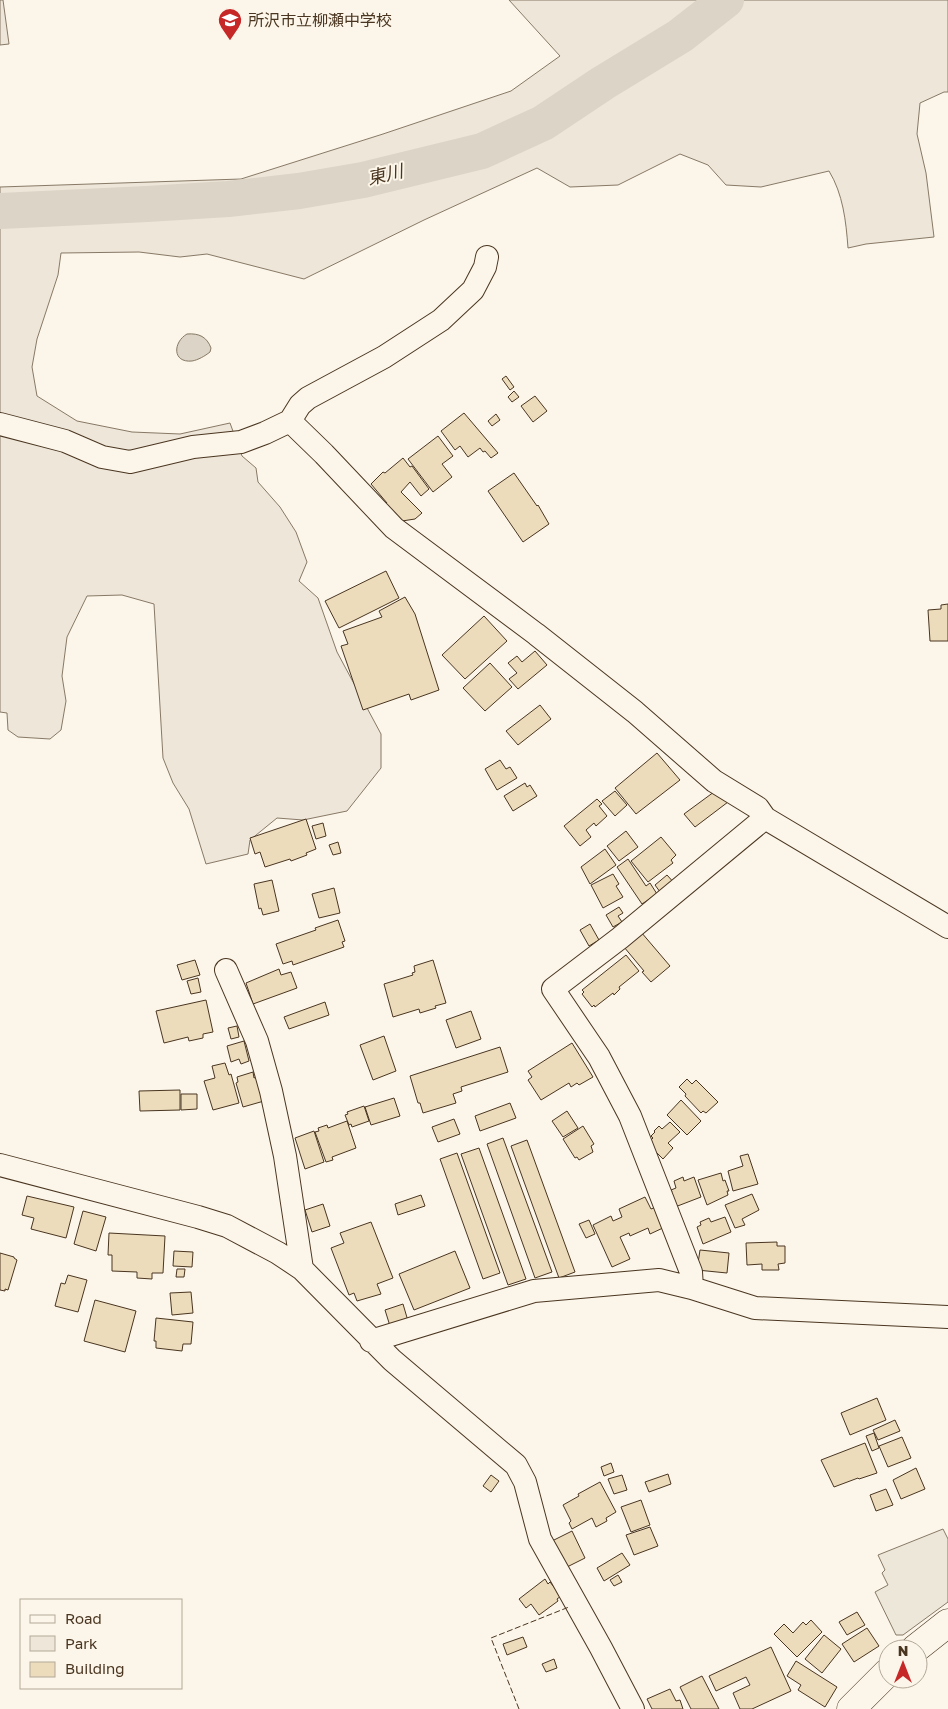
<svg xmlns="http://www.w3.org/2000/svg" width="948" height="1709" viewBox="0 0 948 1709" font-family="'Golos Text','Noto Sans JP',sans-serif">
<rect width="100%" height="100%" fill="#fbf6e9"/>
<!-- green -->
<path fill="#ede6d9" stroke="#887966" d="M0,0h3l6,44 -9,1z
M509,0h439v92h-4l-24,11 -3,31 9,39 8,64 -68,7 -18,4c-2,-27 -5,-54 -19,-77l-68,16 -35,-2 -18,-20 -28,-11 -62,31 -48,2 -33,-19 -113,52 -120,59 -97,-25 -27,3 -41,-5 -78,1 -3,22 -21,64 -5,28 5,29 40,25 55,11 48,2 50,-11 12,33 14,12 2,14 22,25 16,25 11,30 -8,19 19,17 19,54 44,82v34l-34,43 -44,9 -26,-2 -27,22 -2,14 -42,10 -17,-55 -16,-26 -10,-25 -9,-154 -32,-9 -35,1 -20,41 -5,39 4,25 -5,29 -11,9 -32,-2 -10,-7 -1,-17 -7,-1v-525l241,-8 142,-45 128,-43 49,-35z"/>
<!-- parking -->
<path fill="#ede7d9" stroke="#887966" d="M943,1529l5,10v63l-45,33h-7l-21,-43 13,-7 -6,-12 3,-3 -7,-15z"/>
<!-- water -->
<path fill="#dcd4c6" stroke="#887966" d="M187,334c12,-1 20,3 24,14l-1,4c-5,4 -12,8 -18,9 -20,2 -19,-19 -5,-27z"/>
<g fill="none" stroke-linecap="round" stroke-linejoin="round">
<!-- river -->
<path stroke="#dcd4c6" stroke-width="36" d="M0,211l147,-7 81,-5 71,-8 64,-11 119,-29 61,-28 60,-40 77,-47 46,-36"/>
</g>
<!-- building -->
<path fill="#ecdcbc" stroke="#4a3520" d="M506,376l8,11 -4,3 -8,-11z
M514,391l5,6 -7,5 -4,-5z
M535,396l12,15 -14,11 -12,-16z
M464,413l34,40 -7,5 -6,-7 -2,1 -3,-4 -12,9 -8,-11 -5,4 -14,-19z
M496,414l4,6 -8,6 -4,-5z
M438,436l15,20 -11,8 10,13 -19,15 -25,-33z
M403,458l7,9 2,-1 17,23 -8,7 -11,-14 -9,10 21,21 -7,6 -13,2 -17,-17 2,-1 -16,-19 12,-12 2,1z
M514,473l23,33 1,-1 11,19 -26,18 -35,-51z
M386,571l13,27 -60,30 -14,-27z
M405,597l10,17 24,76 -28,10 -2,-6 -46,16 -22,-64 7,-2 -5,-13 39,-14 -3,-6z
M948,604v37h-18l-2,-31 13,-1v-4z
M484,616l23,25 -42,38 -23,-24z
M535,651l12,14 -29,24 -9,-10 8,-6 -9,-10 9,-7 5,6z
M490,663l22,24 -27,24 -22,-23z
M540,705l11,14 -33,26 -12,-14z
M657,753l23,27 -44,34 -21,-26z
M500,760l6,9 4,-2 7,11 -20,12 -12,-21z
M525,783l2,4 3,-2 7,11 -24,15 -9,-15z
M718,789l10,13 -33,25 -11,-13z
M615,791l12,14 -12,11 -13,-15z
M597,799l5,5 -3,2 8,10 -11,10 -2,-3 -8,7 5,7 -11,9 -16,-20z
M306,819l10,30 -10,4 1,2 -16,6 -1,-2 -25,8 -5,-15 -5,2 -5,-16z
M323,823l3,13 -10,3 -4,-13z
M626,831l12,16 -19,14 -12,-15z
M661,837l15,18 -5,5 2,3 -25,19 -17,-21z
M338,842l3,11 -8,2 -4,-10z
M605,849l11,16 -26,19 -9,-17z
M628,859l18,27 4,-3 7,11 -15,10 -25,-37z
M613,874l6,10 -3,2 7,11 -20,11 -12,-23z
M667,875l9,10 -13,11 -8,-11z
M272,880l7,31 -16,4 -2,-7 -2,1 -5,-25z
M334,888l6,25 -21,5 -7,-24z
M619,907l4,6 -5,3 4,6 -9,5 -7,-12z
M338,920l7,21 -3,1 2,5 -51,18 -1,-4 -9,3 -7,-20 40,-14 -1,-2z
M590,924l9,16 -10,6 -9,-16z
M641,932l29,34 -19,16 -9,-10 2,-1 -20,-24z
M626,955l13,16 -20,16 1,2 -6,6 -1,-2 -18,14 -1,-2 -2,2 -10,-13 2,-2 -2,-2z
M195,960l5,15 -18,5 -5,-15z
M433,960l13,43 -11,3 1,2 -16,5 -1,-4 -26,8 -9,-33 29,-9 -1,-2 3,-1 -1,-6z
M279,969l2,6 10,-3 6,16 -44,16 -7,-21z
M198,978l3,14 -10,2 -4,-13z
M206,1000l7,32 -10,2v4l-14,3 -1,-4 -24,6 -8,-32z
M325,1002l4,13 -40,14 -5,-12z
M471,1011l10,28 -25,9 -10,-28z
M237,1026l2,11 -8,2 -3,-11z
M384,1036l12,35 -23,9 -13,-35z
M244,1041l5,20 -8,3 -2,-5 -8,3 -4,-16z
M572,1043l21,34 -14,8 -2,-2 -6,4 -2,-4 -28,17 -13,-20 4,-3 -4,-6z
M500,1047l8,25 -47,15 1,4 -9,3 3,9 -33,10 -3,-10h-2l-8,-27z
M225,1063l4,12 2,-1 8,29 -26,7 -9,-29 11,-3 -3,-12z
M253,1072l1,6 2,-1 8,24 -21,6 -7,-24 2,-1 -1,-5z
M687,1079l5,5 4,-4 22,22 -12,11 -3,-2 -2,2 -16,-17 1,-2 -7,-7z
M180,1090v20l-40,1 -1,-20z
M181,1094h16v15l-16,1z
M394,1098l6,18 -29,9 -6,-18z
M681,1100l20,21 -14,14 -20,-20z
M510,1103l6,15 -36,13 -5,-15z
M364,1106l5,15 -17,6 -1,-3 -2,1 -4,-10 3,-1 -1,-2z
M567,1111l11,17 -15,9 -11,-16z
M454,1119l6,15 -22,8 -6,-15z
M347,1121l9,27 -24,9 1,3 -7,2 -11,-30 4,-1 -1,-3 9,-3 1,3z
M670,1122l10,10 -12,11 5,5 -10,11 -11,-11 -3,-6 4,-4 -2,-2 4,-4 -1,-1 5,-5 3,3z
M583,1126l11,18 -3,2 2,6 -14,8 -2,-3 -2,1 -12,-19z
M314,1131l10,31 -19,7 -10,-31z
M503,1138l49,134 -17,6 -48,-134z
M527,1140l48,132 -16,6 -48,-132z
M479,1148l47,131 -18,6 -47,-131z
M457,1153l43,120 -17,6 -43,-120z
M748,1154l10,30 -25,7 -5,-20 15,-5 -3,-10z
M721,1173l2,8 2,-1 4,11h-2l1,4 -21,10 -9,-25z
M683,1177l1,4 10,-4 7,20 -26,10 -5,-14 2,-1 -1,-2 5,-2 -2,-7z
M752,1194l7,16 -17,9 3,6 -10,3 -10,-23z
M421,1195l4,11 -27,9 -3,-11z
M27,1196l47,11 -8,31 -35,-9 3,-11 -12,-3z
M645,1197l6,12 5,-2 9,20 -15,7 -2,-6 -18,8 -1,-3 -9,4 10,22 -18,8 -19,-42 18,-9 2,5 9,-4 -3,-8z
M323,1204l7,22 -18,6 -7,-22z
M83,1211l23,6 -10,34 -22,-7z
M725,1217l6,15 -28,12 -6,-17 4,-2 -1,-3 9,-4 2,4z
M589,1220l6,14 -9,4 -7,-14z
M371,1222l22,56 -16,6 4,10 -24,7 -3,-8 -5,2 -18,-47 13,-5 -4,-10z
M109,1233l56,3 -2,37h-11v6l-15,-1v-6l-25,-1v-16h-4z
M777,1242v4h8v17l-7,1 1,6h-17v-6l-15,1 -1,-22z
M700,1250l29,3 -2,20 -30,-3z
M174,1251l19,1 -1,15 -19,-1z
M455,1251l15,37 -56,22 -15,-36z
M0,1253l14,4v1l3,2 -9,30 -3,-1v2l-5,-1z
M177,1269h8l-1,8h-8z
M68,1275l19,5 -9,32 -23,-6 6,-23 4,1z
M191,1292l2,21 -21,2 -2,-22z
M95,1300l41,11 -11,41 -41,-11z
M403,1304l5,17 -18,5 -5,-16z
M156,1318l37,4 -2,22h-8l-1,7 -26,-3v-7h-2z
M877,1398l9,22 -36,15 -9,-22z
M895,1420l5,11 -22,9 -5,-10z
M874,1433l5,15 -7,3 -6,-15z
M902,1437l9,21 -23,9 -9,-21z
M865,1443l12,30 -18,6 -1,-1 -24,9 -13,-27z
M611,1463l3,9 -10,4 -3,-9z
M916,1468l9,21 -24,10 -8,-19z
M668,1474l3,10 -22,8 -4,-10z
M491,1475l8,6 -8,11 -8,-6z
M622,1475l5,15 -13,4 -6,-15z
M600,1482l16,30 -10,6 1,3 -11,6 -4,-9 -20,11 -3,-6 2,-2 -8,-16 16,-9 -1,-2z
M886,1489l7,16 -17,6 -6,-16z
M641,1500l9,25 -19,7 -10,-25z
M650,1527l8,19 -24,9 -8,-20z
M572,1531l13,27 -20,10 -13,-27z
M622,1553l8,12 -26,16 -7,-13z
M618,1575l4,7 -8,4 -4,-6z
M545,1579l3,5 2,-2 11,14 -4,3 1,2 -19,14 -8,-11 -5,4 -7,-9z
M857,1612l8,13 -18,10 -8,-13z
M811,1620l11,12 -25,25 -23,-23 10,-10 9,9 10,-11 3,3z
M867,1628l12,18 -25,16 -12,-18z
M824,1635l17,14 -19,24 -17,-14z
M523,1637l4,10 -20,8 -4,-11z
M771,1647l20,44 -39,18h-12l-7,-16 17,-8 -4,-8 -30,14 -7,-15z
M554,1659l3,9 -11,4 -4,-8z
M796,1661l41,26 -12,20 -27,-17 3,-5 -14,-9z
M702,1676l17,33h-28l-11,-22z
M670,1689l6,12 4,-1 3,9h-31l-5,-10z"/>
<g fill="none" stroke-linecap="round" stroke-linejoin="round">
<!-- minor casing -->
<g stroke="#4a3520" stroke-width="24">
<path id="minor" d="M290,421l10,-16 8,-7 76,-41 57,-37 32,-30 12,-23 2,-10
M0,424l65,17 37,16 28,5 63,-15 48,-5 24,-9 25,-12 34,33 70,74 142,106 99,78 79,69 44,27 7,10 183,109
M226,970l31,71 14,50 14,65 17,113
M0,1165l198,52 29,9 51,27 24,16 90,91 124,105 9,17 15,57 61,109 32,61
M692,1288l-1,-16 -61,-156 -31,-59 -46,-68 67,-51 145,-120
M371,1341l163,-50 125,-11 33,8 63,20 193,9"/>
</g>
<!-- major casing -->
<g stroke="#4a3520" stroke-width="29">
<path id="major" d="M915,1649l33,-26
M851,1709l37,-37"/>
</g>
<!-- minor -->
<use href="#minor" stroke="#fbf6e9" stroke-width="22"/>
<!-- major -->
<use href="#major" stroke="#fbf6e9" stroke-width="28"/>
<!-- fence -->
<path stroke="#4a3520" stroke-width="1" stroke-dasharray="6 2.5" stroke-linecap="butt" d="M519,1709l-28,-71 78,-31"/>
</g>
<!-- icons -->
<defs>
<g id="school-pin" transform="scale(1.25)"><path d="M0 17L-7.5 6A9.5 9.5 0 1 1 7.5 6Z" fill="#c62828" stroke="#fbf6e9"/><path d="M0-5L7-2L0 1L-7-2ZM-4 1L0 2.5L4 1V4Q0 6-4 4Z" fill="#fff"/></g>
</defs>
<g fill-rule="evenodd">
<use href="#school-pin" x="230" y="20"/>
</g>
<g text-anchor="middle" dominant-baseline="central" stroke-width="4" stroke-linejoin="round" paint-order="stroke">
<!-- poi labels -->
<g font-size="16" fill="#4a3520" stroke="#fbf6e9" text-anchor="start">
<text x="248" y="20">所沢市立柳瀬中学校</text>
</g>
<!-- water labels -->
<g font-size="18" font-style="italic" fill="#4a3520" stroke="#fbf6e9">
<text transform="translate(385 174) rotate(-13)">東川</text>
</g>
</g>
<!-- legend -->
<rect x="20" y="1599" width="162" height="90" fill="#fbf6e9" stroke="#b4a999"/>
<rect x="30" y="1615" width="25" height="8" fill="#fbf6e9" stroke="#b4a999"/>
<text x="65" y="1624" font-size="15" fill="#4a3520">Road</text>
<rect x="30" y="1636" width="25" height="15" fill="#ede6d9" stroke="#b4a999"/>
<text x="65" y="1649" font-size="15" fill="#4a3520">Park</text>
<rect x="30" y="1662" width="25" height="15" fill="#ecdcbc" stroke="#b4a999"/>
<text x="65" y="1674" font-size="15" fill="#4a3520">Building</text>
<!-- north arrow -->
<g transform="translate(903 1664)"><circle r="24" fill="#fbf6e9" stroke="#b4a999"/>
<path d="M0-4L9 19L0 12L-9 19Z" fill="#c62828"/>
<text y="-8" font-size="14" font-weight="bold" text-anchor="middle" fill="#4a3520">N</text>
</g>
</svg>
